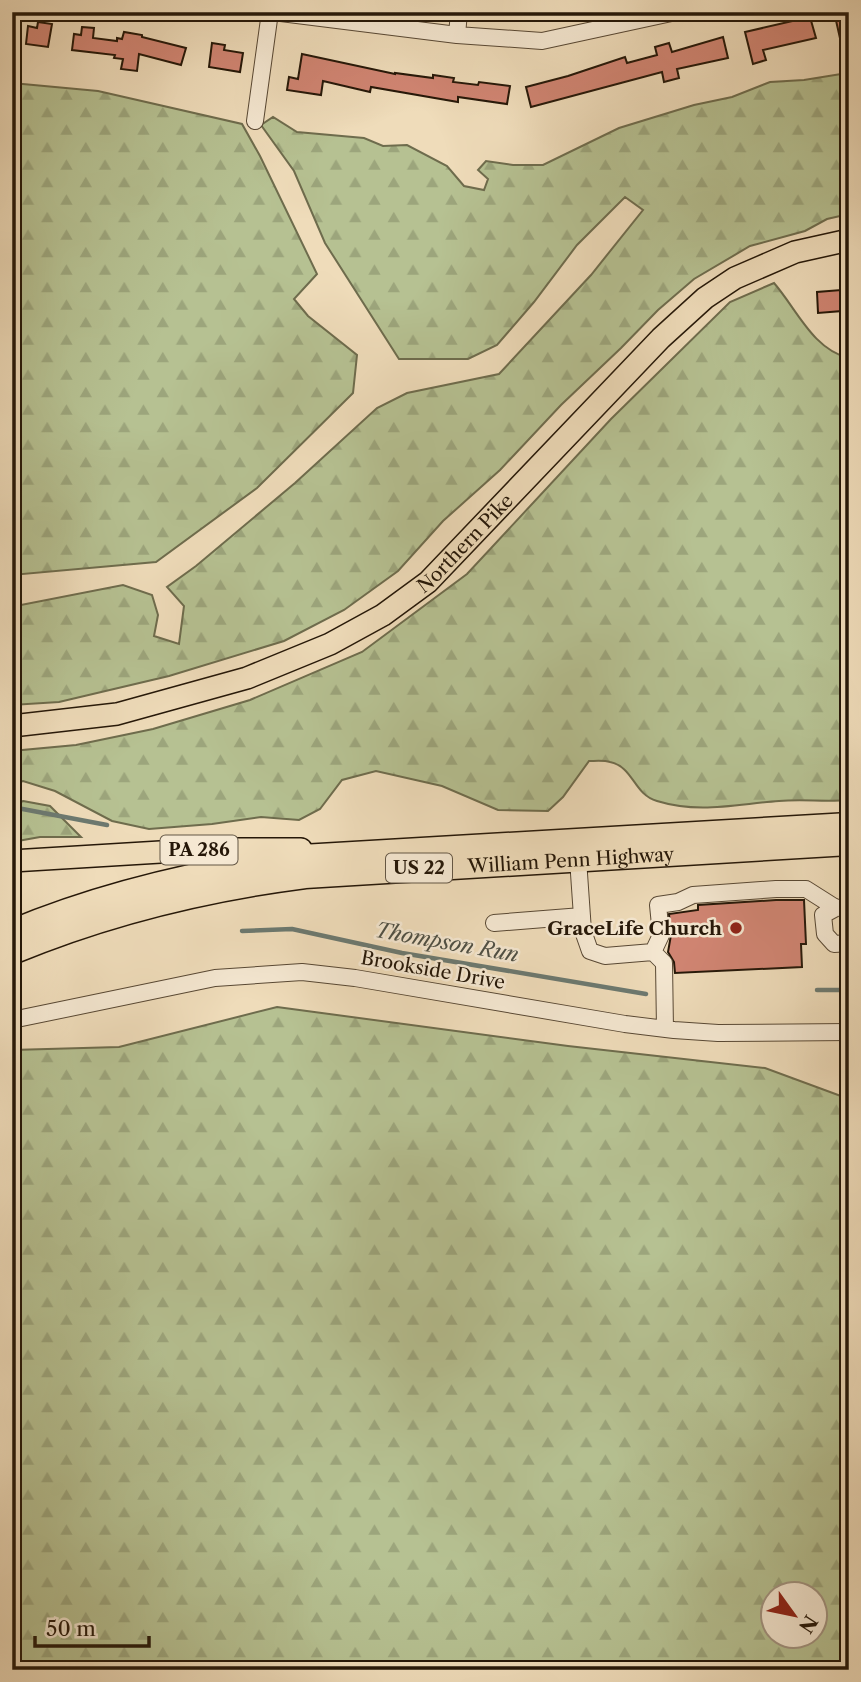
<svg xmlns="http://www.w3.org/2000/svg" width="861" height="1682" viewBox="0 0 861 1682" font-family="'Libre Caslon Text',serif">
<defs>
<pattern id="forest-firs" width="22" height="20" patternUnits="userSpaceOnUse" patternTransform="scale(1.75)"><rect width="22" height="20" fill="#b6c192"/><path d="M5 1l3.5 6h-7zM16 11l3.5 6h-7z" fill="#9ca57c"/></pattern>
</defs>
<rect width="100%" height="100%" fill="#efdcba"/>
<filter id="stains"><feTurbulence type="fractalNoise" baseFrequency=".00286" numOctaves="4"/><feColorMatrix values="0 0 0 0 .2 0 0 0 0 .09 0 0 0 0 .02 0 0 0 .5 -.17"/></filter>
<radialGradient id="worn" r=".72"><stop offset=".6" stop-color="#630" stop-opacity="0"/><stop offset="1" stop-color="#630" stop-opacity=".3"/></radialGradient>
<!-- forest -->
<path fill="url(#forest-firs)" stroke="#6e6c4d" stroke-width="2" fill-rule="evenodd" d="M841,74l8,1v139l-22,5 -22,12 -55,15 -56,33 -36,31 -37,38 -60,57 -61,65 -57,51 -45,50 -54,39 -60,31 -115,35 -110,26 -47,3v-102l9,2 102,-20 29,10 6,20 -4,21 25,8 5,-38 -17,-19 29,-21 99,-83 82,-75 30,-15 92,-19 92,-99 52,-65 -18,-13 -48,48 -43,57 -37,43 -29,14h-69l-74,-116 -31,-72 -33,-46 12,-8 24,15 67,6 19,8 24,-1 40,21 17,20 20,4 4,-11 -10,-9 8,-9 27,4h30l76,-37 75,-23 38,-8 38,-15 34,-2z
M12,83l86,8 144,33 18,32 57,118 -23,25 14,17 49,39 -4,38 -96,95 -101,74 -144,13z
M774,283c22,25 39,67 75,75v442c-23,2 -47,-1 -70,1 -42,3 -80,13 -122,0 -24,-7 -23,-34 -47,-39 -6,-2 -15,-1 -21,-1l-26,36 -15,14 -50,-1 -56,-24 -66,-15 -34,9 -22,29 -21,11 -38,-3 -49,7 -63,5 -37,-8 -57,-30 -32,-10 -11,4v-34l64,-6 77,-16 97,-29 112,-48 105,-78 144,-155 119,-117z
M23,801l27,5 31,31h-41l-28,5v-36z
M277,1007l291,39 197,22 84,31v571h-837v-620l107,-3zM816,1594v42h-42v-42z"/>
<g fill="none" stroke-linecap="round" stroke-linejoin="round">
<!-- stream -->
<path stroke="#6c7970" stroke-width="4.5" d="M12,807l95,18
M242,931l50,-2 110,24 244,41
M817,990h32"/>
</g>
<!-- building -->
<path fill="#d18573" stroke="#251708" stroke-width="2" d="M849,13v42l-5,1 -9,-40z
M810,17l6,21 -53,12 3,10 -13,4 -8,-32z
M38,22l14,2 -4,23 -22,-3 2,-18 9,2z
M82,27l12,1 -1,10 24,3v-3l5,1 2,-7 18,3v2l44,11 -5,17 -42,-11 -2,17 -16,-2 2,-10 -9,-1 1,-3 -43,-5 2,-16 7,1z
M723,37l5,21 -51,11 2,9 -15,4 -2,-10 -131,35 -5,-20 42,-11 57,-19 2,6 30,-8 -2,-8 14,-4 3,9z
M212,43l13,2 -1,5 19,3 -3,19 -31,-5z
M302,54l93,20v-1l38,5v-3l21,3 -1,4 25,3 1,-3 31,4 -3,18 -49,-7v5l-87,-15 -1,5 -47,-11 -2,14 -34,-5 2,-13 9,2z
M841,290l1,21 -24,2 -1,-21z
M776,900h28l2,44h-5l1,23 -127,6 -1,-11 -6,-10 3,-17 -2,-21 29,-4v-5z"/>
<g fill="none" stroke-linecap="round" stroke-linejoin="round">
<!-- minor casing -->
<g stroke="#584834" stroke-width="18">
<path id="minor" d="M273,12l184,23 85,6 134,-29
M457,35l2,-23
M255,121l15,-109
M578,859l5,72 7,20 15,5 48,-4
M849,907l-13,1 -13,7 2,19 9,10 15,-1
M494,923l88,-7
M653,952l8,-17 -3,-30 20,-3 15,-7 83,-6h30l30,19
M653,952l11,11 1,66
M12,1020l203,-42 87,-6 53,6 270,46 49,6 44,3 131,-1"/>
</g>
<!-- major casing -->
<g stroke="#251708" stroke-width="24">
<g id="major">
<path id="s1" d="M12,726l105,-12 130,-36 83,-34 53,-29 45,-33 233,-244 44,-40 30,-20 60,-26 54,-12"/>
<path d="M12,861l198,-12h91"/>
</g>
</g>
<!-- highway casing -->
<g stroke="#251708" stroke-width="27">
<g id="highway">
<path d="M12,932c93,-39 191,-61 290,-75l547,-32"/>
<path id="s2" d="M12,952c94,-39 192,-63 293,-76l544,-33"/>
</g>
</g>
<!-- minor -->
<use href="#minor" stroke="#f5e8d2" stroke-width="16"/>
<!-- major -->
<use href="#major" stroke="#efdcba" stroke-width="21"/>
<!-- highway -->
<use href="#highway" stroke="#efdcba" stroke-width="24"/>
</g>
<!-- markers -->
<circle fill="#8f2418" stroke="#f5e8d2" stroke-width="2.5" cx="736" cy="928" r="7"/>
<g text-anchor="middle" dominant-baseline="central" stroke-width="5" stroke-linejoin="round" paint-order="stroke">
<!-- shield labels -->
<g fill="#f5e8d2" stroke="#635645" stroke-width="2">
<rect x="160.5" y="835.5" width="77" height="29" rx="5"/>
<rect x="386" y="853.5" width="66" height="29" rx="5"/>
</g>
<g font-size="18" font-weight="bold" fill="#251708">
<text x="199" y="850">PA 286</text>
<text x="419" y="868">US 22</text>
</g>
<!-- street labels -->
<g font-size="19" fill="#251708" stroke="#f5e8d2">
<text stroke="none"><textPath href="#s1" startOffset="500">Northern Pike</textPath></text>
<text stroke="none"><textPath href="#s2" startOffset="570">William Penn Highway</textPath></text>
<text transform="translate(433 970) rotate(10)">Brookside Drive</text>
</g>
<!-- poi labels -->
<g font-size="19" font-weight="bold" fill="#251708" stroke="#f5e8d2" text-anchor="end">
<text x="722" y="928">GraceLife Church</text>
</g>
<!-- water labels -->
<g font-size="21" font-style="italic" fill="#4f5045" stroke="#f5e8d2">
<text transform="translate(447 942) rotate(10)">Thompson Run</text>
</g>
</g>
<!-- margin -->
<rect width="861" height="1682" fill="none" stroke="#efdcba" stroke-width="42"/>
<rect x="14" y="14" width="833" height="1654" fill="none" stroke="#251708" stroke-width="3.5"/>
<rect x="21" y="21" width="819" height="1640" fill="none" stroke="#251708" stroke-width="2"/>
<!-- north arrow -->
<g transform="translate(794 1615) rotate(123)"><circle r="33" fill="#f5e8d2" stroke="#a29481" stroke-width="2"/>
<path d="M0-5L12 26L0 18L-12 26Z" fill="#8f2418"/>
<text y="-10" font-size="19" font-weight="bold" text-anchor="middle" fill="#251708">N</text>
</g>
<!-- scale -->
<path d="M35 1636v10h114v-10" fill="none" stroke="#251708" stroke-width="3.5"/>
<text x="46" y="1636" font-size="21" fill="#251708" stroke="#f5e8d2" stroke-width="5" paint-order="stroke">50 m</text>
<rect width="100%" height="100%" filter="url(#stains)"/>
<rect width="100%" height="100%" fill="url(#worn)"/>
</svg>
